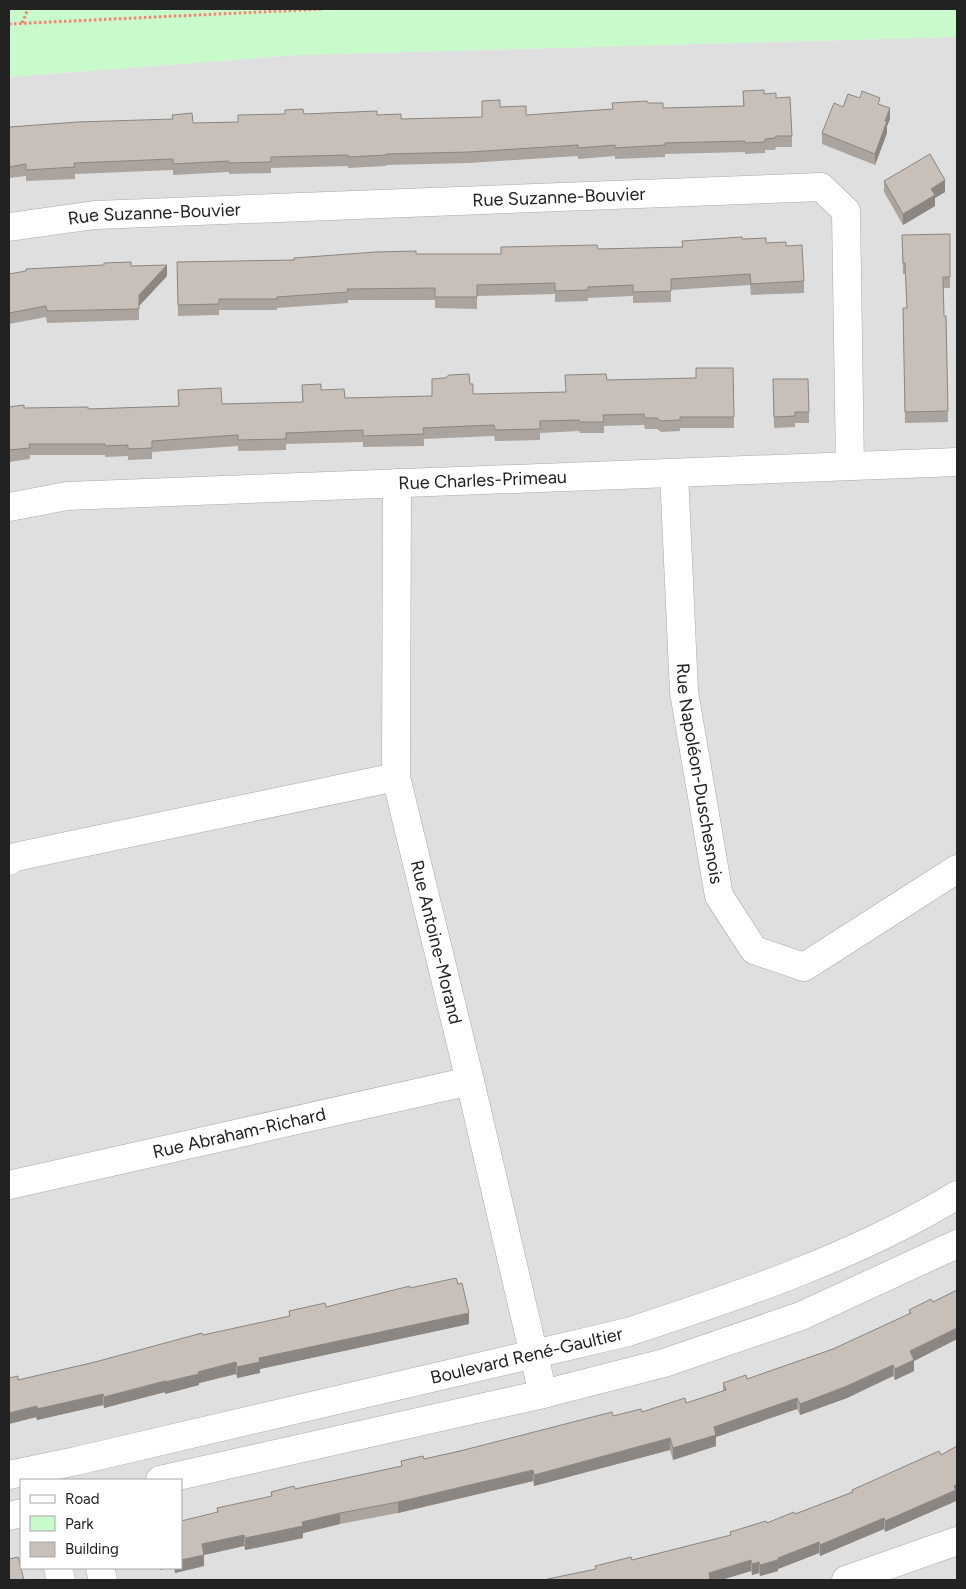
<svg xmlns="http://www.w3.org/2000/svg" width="966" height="1589" viewBox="0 0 966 1589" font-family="Figtree,sans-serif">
<rect width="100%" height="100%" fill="#f2efe9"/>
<!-- residential -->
<path fill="#e0dfdf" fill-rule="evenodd" d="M957,37v1543h-948v-1503l289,-22zM21,1480h160v88h-160z"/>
<!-- park -->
<path fill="#c8facc" d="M9,9h948v28l-659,18 -289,22z"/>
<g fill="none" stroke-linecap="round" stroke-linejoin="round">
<!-- minor casing -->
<g stroke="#a9a9a9" stroke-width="29">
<g id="minor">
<path id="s1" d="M9,227l86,-12 726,-28 25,24 4,255"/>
<path id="s2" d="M674,473l10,219 35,204 35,54 50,17 153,-98"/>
<path id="s3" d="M397,483l-1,294 74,304 73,313"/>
<path id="s4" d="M9,507l58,-11 890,-34"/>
<path d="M9,861l6,-4 381,-80"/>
<path id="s5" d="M9,1185l461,-104"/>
<path id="s6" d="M9,1475l67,-14 552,-129c113,-37 227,-75 329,-137"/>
<path d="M160,1480l383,-86 121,-31 137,-47 156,-72"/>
<path d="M9,1516l12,-3"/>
<path d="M58,1568l3,12"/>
<path d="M100,1568l3,12"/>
<path d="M846,1580l111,-39"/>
</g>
</g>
<!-- path -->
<path stroke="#fa8072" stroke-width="3" stroke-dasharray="2.5 2.5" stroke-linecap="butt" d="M22,23l6,-14
M9,24l314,-15"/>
<!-- minor -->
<use href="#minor" stroke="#fff" stroke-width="28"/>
</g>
<!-- wall -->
<path fill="#aba49e" d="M743,91l21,3 12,4 16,38v11h-16l-1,3h-10v3l-20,1v-2l-80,2v3l-50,2v-3l-37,3v-3l-109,7 -83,2v1l-38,2v-2l-77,2v5l-42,1v-2l-56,3v-5l-98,4v5l-49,2v-5l-17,2v-51l229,-5v-7l66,-1 73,1 24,4 81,-2 18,-10 26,8 86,-6 36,-6 15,5 80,-2z
M860,98l20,6 10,15 -3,7v7l-12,32 -53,-21v-11l21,-26z
M884,181l61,11 -10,6v8l-32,19 -19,-33z
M950,234v54h-7l1,28h2l2,106 -43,1 -2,-115h4l-2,-34h-2l-1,-39z
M742,239l44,7 18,35v12l-53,2 -1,-10 -79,5v12l-38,1v-7l-45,2v3l-33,1v-8l-78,2v13l-42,-1v-8h-87v3l-71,5v2h-58v5l-41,1 -1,-54 117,-2 122,-6h85l97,-5 84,-2z
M131,266l36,10 -28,30v14l-92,3 -1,-6 -37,7v-50z
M432,379l38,5 3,10 93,-2 41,-12 127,37v11h-54v3l-19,1 -4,-3h-12l-1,-4 -40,1v7h-24l-1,-2 -39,2v7l-45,1 -1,-5 -70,3v7l-61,1v-5l-77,2v6l-48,1v-5l-86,6v7l-24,1v-4l-23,1v-2h-75v4l-21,3v-55l15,1 64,1 91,-3 -1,-16 44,14 80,-2v-17l19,5 24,8 87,-2z
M773,379l36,33v11h-14v4l-21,1z
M410,1288l59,36 -209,45v4l-23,5 -1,-4 -37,9v2l-34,9v-2l-61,16 -1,-3 -66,15 -19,-40 77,-18 108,-27 86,-18v-6l37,-4z
M957,1290v49l-43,22v10l-19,9 -2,-4 -46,22 -47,17 -3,-6 -81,28v9l-43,14 -3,-10 -136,36 -1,-5 -135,32 -58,11 -37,9v5l-58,12 -1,-4 -40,9v11l-29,7 -1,-5h7l36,-56v-4l54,-11v-5l24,-3 106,-23v-5l23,-2 189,-43 29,-4 44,-9 37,-12v-8l24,-4 86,-30 76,-35v-4l24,-8z
M957,1446v49l-1,1v5l-71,31 -1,-3 -64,27 -1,-3 -41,16v2l-18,5 -1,-3 -7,2 -1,-4 -30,9h-179l53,-10v-4l37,-6 98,-25v-3l37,-9 28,-9 57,-22v-2l89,-35z"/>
<!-- shaded-wall -->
<path fill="#8b8681" d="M890,108v11l-3,7v7l-12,32v-11z
M945,180v12l-10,6v8l-32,19v-11l28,-25z
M167,265v11l-28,30v-11z
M469,1313v11l-209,45v4l-23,5v-11l22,-9z
M957,1328v11l-43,22v10l-19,9v-11l15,-18z
M236,1362v12l-37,9v2l-34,9v-12l33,-10z
M893,1365v11l-46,22 -47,17v-11z
M165,1381v11l-61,16v-11z
M103,1394v11l-66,15v-11z
M797,1398v11l-81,28v9l-43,14v-12l41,-21z
M37,1406v11l-28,7v-11z
M670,1438v12l-136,36v-11z
M533,1470v11l-135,32v-11z
M957,1484l-1,17 -71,31v-11z
M340,1513v11l-37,9v5l-58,12v-12l57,-16z
M884,1518v11l-64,27v-11z
M244,1535v11l-40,9v11l-29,7v-5h6v-8l21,-16z
M819,1542v11l-41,16v2l-18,5v-11z
M751,1560v11l-30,9h-15l3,-7z
M759,1562v11l-7,2v-11z
M160,1568h9l-9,2z"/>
<!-- building -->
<path fill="#c7bfb8" stroke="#8b8681" d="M764,90v4l12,-1v5l14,-1 2,39h-16l-1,2 -10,1v3l-20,1v-2l-80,2v2l-50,3v-3l-37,3v-3l-109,7 -83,2v1l-38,2v-2l-77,2v5l-42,1v-2l-56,3v-5l-99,4 1,4 -49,3v-6l-17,3v-40l69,-5 95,-3 -1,-4 20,-2 1,10 45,-1v-7l47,-1v-4l18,-1 1,5 73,-3v4l24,-1v5l81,-2v-16l18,-1v7l26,-1v9l87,-6 -1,-6 35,-2 1,2h15v5l81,-2 -1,-15z
M862,91l18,7 -2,6 12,4 -5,13h2l-12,33 -53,-21 12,-30 9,4 5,-13 12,4z
M930,154l15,26 -14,9 4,6 -32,19 -19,-33z
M950,234v43h-7l1,39h2l2,95 -43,1 -2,-104h4l-2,-45h-2l-1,-28z
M742,237v2l24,-1v5l20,-1v4l16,-1 2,36 -53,3 -1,-10 -79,5v12l-38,1v-7l-45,2v3l-33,1v-8l-78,2v12h-42v-9l-88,1 1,3 -71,5v2h-58v5l-41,1 -1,-43 117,-2v-2l82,-6 40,-1v3h85v-7l96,-2 1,4 85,-2 -1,-6z
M131,262v4l36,-1 -28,30v14l-92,2 -1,-5 -37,7v-39l17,-3v-2l78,-4v-2z
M696,368h37l1,49h-54v3l-19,1 -4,-3h-12l-1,-4 -41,1 1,7h-24l-1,-2 -39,1v8l-45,1 -1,-5 -71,3 1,6 -61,2v-6l-77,3v6l-48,1v-5l-86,6v7l-24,1v-4l-23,1v-2h-76l1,4 -21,2v-43l15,-2v3l64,-1v2l91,-3 -1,-16 43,-2 1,16 81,-2 -1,-17 19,-1v6l23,-1 1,9 87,-2v-17l13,-1 4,-3 20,-1 1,10h3v10l93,-2 -1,-17 41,-1 1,6 89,-2z
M773,379h35l1,33h-14v4l-21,1z
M456,1278l2,6 4,-1 7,30 -210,45 1,4 -23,5 -1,-5 -38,10 1,2 -34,8v-1l-61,16 -1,-3 -66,15v-3l-28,7v-35l9,-2v4l77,-18 107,-29 1,2 87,-19 -1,-5 36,-8 1,4 84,-21v2z
M957,1290v38l-47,23 4,9 -19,9 -2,-4 -46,21 -47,18 -3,-6 -83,29 2,8 -43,13 -3,-10 -136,37 -1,-5 -135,32 -58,11 -38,9 1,4 -58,12 -1,-3 -42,9 2,11 -23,5v-39l37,-9 -1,-4 55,-12 -1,-4 23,-6 1,3 107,-23 -1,-5 22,-5 1,3 36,-8 152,-39 1,4 28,-7 1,3 43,-14 1,5 40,-13 -3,-7 23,-8 1,4 86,-30 78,-36 -2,-3 22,-11 2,3z
M957,1446v38l-3,2 2,4 -71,31 -1,-3 -64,27 -1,-3 -41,16v2l-18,5 -1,-3 -7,2 -1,-4 -42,13 1,6 -4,1h-163l53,-11 -1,-3 36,-9 1,3 99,-25 -1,-3 36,-11 1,2 27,-11 1,2 58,-22 -1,-2 87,-39 2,4z
M18,1557l6,23h-15v-21z"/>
<g text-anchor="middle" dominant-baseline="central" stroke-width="4.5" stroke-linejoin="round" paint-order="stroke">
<!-- street labels -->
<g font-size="18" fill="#222" stroke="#fff">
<text stroke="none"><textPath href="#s1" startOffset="551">Rue Suzanne-Bouvier</textPath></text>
<text stroke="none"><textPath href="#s1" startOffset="146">Rue Suzanne-Bouvier</textPath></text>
<text stroke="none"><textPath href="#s4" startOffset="475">Rue Charles-Primeau</textPath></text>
<text stroke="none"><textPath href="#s2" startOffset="302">Rue Napoléon-Duschesnois</textPath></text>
<text stroke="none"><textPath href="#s3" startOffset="464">Rue Antoine-Morand</textPath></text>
<text stroke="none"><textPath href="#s5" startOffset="236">Rue Abraham-Richard</textPath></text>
<text stroke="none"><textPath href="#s6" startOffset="531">Boulevard René-Gaultier</textPath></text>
</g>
</g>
<!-- border -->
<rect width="966" height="1589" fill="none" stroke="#222222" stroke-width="20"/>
<!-- legend -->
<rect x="20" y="1479" width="162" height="90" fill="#ffffff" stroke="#a7a7a7"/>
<rect x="30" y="1495" width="25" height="8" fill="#ffffff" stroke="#a7a7a7"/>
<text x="65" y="1504" font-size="15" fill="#222222">Road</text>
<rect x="30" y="1516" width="25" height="15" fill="#c8facc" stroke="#a7a7a7"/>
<text x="65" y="1529" font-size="15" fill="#222222">Park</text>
<rect x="30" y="1542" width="25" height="15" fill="#c7bfb8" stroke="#a7a7a7"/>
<text x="65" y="1554" font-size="15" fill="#222222">Building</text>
</svg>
